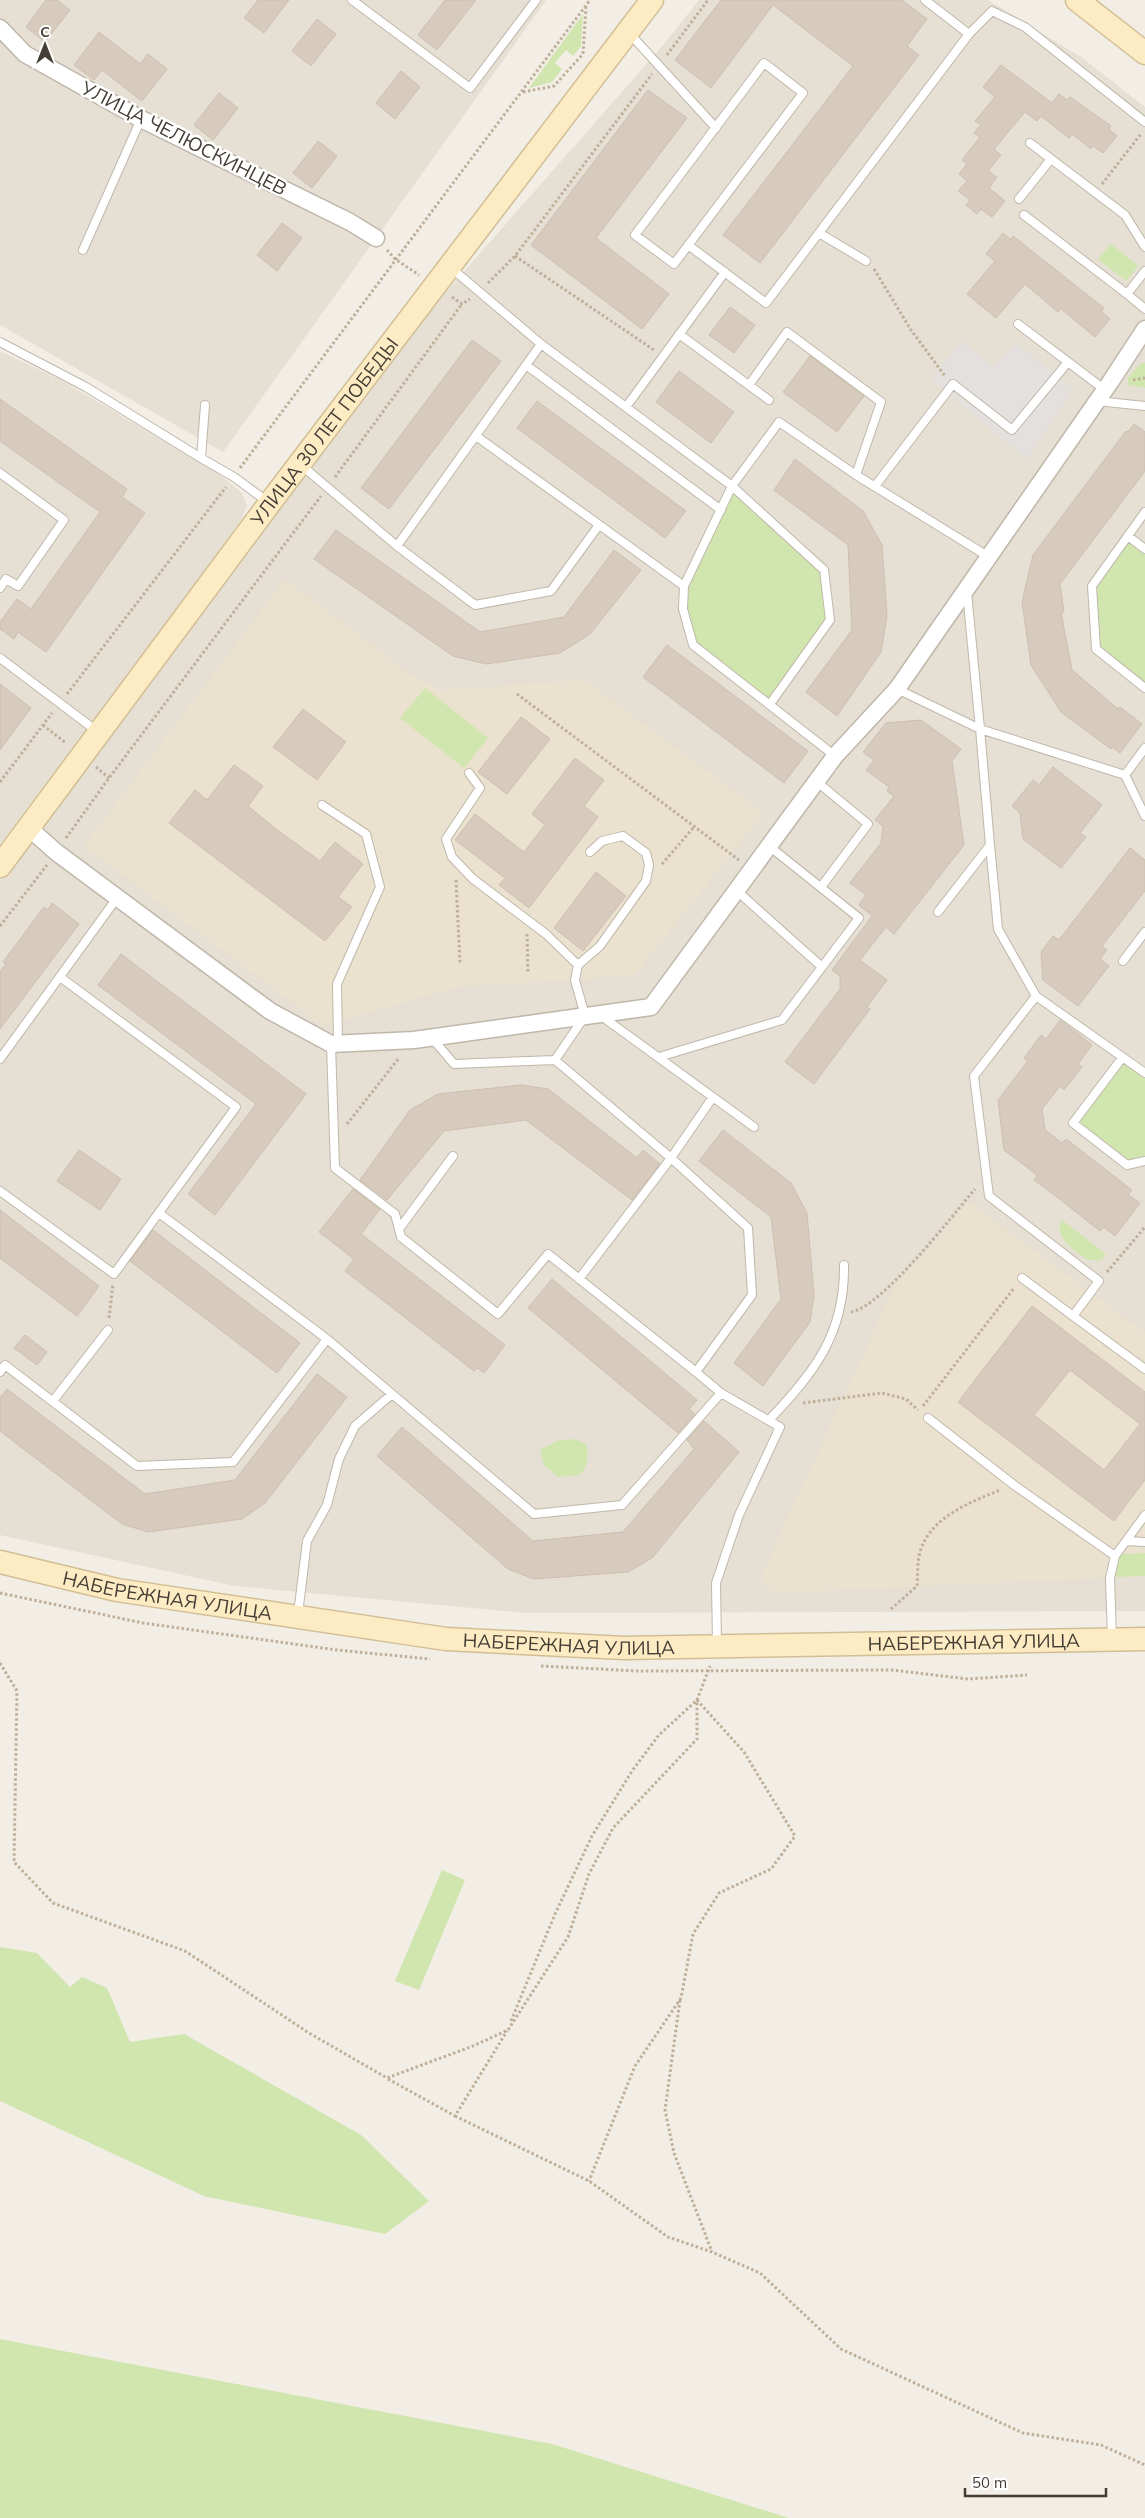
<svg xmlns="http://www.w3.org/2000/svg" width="1145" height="2518" viewBox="0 0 1145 2518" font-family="Mulish,sans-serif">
<rect width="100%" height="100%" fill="#f2ede5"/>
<!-- residential -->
<path fill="#e6dfd3" d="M0,0h546l-323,452 -223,-127z
M699,0h289l93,57 64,50v1504l-618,2 -292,-27 -235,-51v-655l424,-563 240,-273z
M0,351l61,29 158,94 23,19 5,13 -6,14 -66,91 -175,233z"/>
<!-- education -->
<path fill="#ebe1cf" d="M285,579l129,98 29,13 141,-10 180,133 -129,161 -48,5 -130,8 -134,39 -239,-180z
M969,1202l176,131v243l-370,17 -15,-15 134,-290z"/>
<!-- green -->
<path fill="#d0e6ae" d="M583,14l-2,32 -8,10 -7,-6 -11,13 7,6 -10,13 -23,6z
M1111,244l27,22 -12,15 -28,-22z
M1141,363h4v25l-17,-3v-7z
M732,486l92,84 6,50 -60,84 -77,-59 -10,-36 1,-23z
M1128,536l17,13v139l-49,-39 -4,-63z
M425,688l63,50 -24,30 -64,-50z
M1122,1058l23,15v88l-18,4 -54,-42z
M1062,1220l44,34 -5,6h-13c-12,-9 -36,-22 -26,-40z
M574,1439l11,4c5,12 3,22 -5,32l-22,2 -14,-12 -4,-15 17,-9z
M1145,1553v23l-29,1v-13l4,-10z
M442,1870l23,10 -46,110 -24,-9z
M0,1947l37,6 33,34 12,-10 25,11 23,54 54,-8 177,101 68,66 -44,33 -181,-38 -204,-95z
M0,2339l552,105 237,74h-789z"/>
<!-- parking -->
<path fill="#e3e0dd" d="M962,341l31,26 23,-24 57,46 -46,70 -97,-80z"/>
<!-- building -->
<path fill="#d6cbbd" stroke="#cebfae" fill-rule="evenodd" d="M46,0h11l13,10 -25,32 -19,-15z
M258,0h31l-25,33 -20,-15z
M445,0h31l-39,50 -19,-15z
M721,0h181l25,19 -20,27 12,9 -159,208 -37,-28 130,-169 -80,-61 -62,83 -36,-28z
M317,19l19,15 -25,32 -19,-15z
M99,32l41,32 8,-10 19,15 -25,32 -40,-31 -8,10 -20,-15z
M1001,65l51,38 7,-9 8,6 3,-3 41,29 -2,3 8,7 -14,17 -10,-7 -2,3 -19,-15 -3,4 -28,-22 -4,5 -12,-9 -31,37 7,6 -13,16 9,6 -8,11 16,13 -13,16 -11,-8 -4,5 -11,-9 4,-5 -12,-9 9,-10 -8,-7 8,-10 -5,-4 18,-23 -6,-4 7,-8 -6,-4 20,-24 -12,-10z
M401,71l19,16 -25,32 -19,-16z
M648,90l39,28 -91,120 73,56 -27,35 -111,-84z
M219,93l19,15 -25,32 -19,-15z
M318,141l19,15 -25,32 -19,-15z
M282,223l20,15 -25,33 -20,-16z
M1003,233l8,7 2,-4 91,72 -3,3 9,8 -15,18 -35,-29 -2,4 -33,-28 -29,34 -29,-24 28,-33 -9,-7z
M730,307l25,18 -21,28 -25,-18z
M472,340l29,21 -112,148 -28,-21z
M810,356l54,40 -27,36 -54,-40z
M679,371l55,41 -23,31 -55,-41z
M0,399l127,90 -5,8 23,16 -99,139 -28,-20 -4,7 -14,-10v-7l17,-23 14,10 69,-97 -100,-71z
M537,401l149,110 -21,27 -148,-110z
M1134,424l11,8v39l-85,113 4,28h-3l11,58 46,39 2,-2 22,17 -22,29 -8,-6 -1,2 -50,-37 -30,-47 -9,-63 11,-47 93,-124 2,1z
M795,459l68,52 19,34 5,71 -6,36 -44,64 -31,-24 46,-62 -4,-85 -74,-55z
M336,530l144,102 84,-15 50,-67 27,20 -51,64 -30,19 -74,11 -33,-8 -139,-97z
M667,645l141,106 -24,32 -141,-106z
M0,684l31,24 -31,42z
M303,709l43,33 -29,38 -44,-33z
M521,717l29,22 -43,55 -29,-22z
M921,720l40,29 -9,12 12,84 -70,89 -8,-7 -26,33 27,20 -20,27 3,2 -56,75 -29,-22 55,-73v-13l-8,-6 40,-54 -13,-11 7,-10 -16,-12 31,-40 2,-17 -8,-6 19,-24 -7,-5 2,-4 -23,-17 8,-10 -11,-8 23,-29z
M575,758l29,22 -20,26 14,11 -69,91 -30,-23 6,-7 -50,-38 20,-26 49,38 21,-27 -13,-11z
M234,765l29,21 -15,20 28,23 44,32 15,-19 28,22 -25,33 14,10 -27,34 -156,-118 26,-33 12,10z
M1053,767l49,38 -22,28 6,4 -25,31 -38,-29 -3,-26 -8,-7 21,-26 6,5z
M1130,848l15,12v31l-43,55 5,4 -7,9 9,7 -31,40 -35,-26 -2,-28 12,-16 6,4z
M596,872l30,24 -43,55 -29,-23z
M52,903l27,21 -79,105v-58l6,-7 -3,-2 41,-55 4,3z
M121,954l185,140 -91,121 -27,-21 68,-90 -158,-119z
M1060,1020l32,25 -14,19 4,3 -18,23 -4,-4 -18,23 3,21 17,13 4,-4 66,51 -4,5 12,8 -25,33 -11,-9 -4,4 -43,-34 -23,-17 3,-5 -33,-25 -6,-50 30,-39 -4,-3 17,-23 5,4z
M521,1085l27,4 89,69 6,-8 17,14 -28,36 -106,-80 -82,11 -57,69 -27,-20 50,-70 28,-16z
M723,1130l68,53 16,30 7,82 -4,27 -47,64 -29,-23 47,-64 -10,-82 -72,-56z
M79,1150l42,29 -21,31 -43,-29z
M353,1189l27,20 -19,25 144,111 -21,28 -7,-5 -3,3 -129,-100 9,-12 -35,-27z
M0,1210l99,76 -22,30 -77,-58z
M153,1230l147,113 -23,30 -147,-112z
M552,1279l145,121 -8,9 6,5 -17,19 -150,-125z
M1032,1306l113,86v88l-31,41 -156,-119zM1070,1370l70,54 -36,46 -70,-55z
M25,1335l22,17 -10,13 -23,-17z
M317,1374l30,23 -82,106 -23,16 -94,13 -26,-8 -122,-93v-33l7,-9 138,105 90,-14z
M704,1421l35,31 -87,106 -24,14 -94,7 -26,-10 -131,-113 25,-29 131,114 90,-9 71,-83 -7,-9z"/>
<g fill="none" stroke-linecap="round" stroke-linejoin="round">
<!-- lane casing -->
<g stroke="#c0b7ab" stroke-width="10">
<path id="lane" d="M352,0l118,88 66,-88
M925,0l44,34
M630,34l86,94
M764,63l39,30 -129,171 -39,-29z
M1030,143l95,72 20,32
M1019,199l32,-40
M1024,215l103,79
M819,233l47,28
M688,245l78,58 203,-269 23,-23 33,16 120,95
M83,250l58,-131
M450,267l91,77 191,142 92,84 6,50 -60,84
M1145,271l-18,23 18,15
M1018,324l87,66
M679,334l90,66
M0,342l86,45 115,71
M526,365l195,145
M749,385l38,-53 94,70 -25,73
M1097,401l48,5
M205,405l-4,53 33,19 34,25
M626,407l99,-135
M476,436l208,150
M301,465l96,81 78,59 76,-14 48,-66
M0,473l64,47 -46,66 -12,-7 -6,9
M875,486l78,-102 59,46 56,-68
M1145,512l-53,74 4,63 49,39
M1128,536l17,13
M397,546l144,-202
M967,592l13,137 145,46 20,41
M0,658l98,74
M897,689l83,40 10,116 -52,67
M835,756l-142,-111 -10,-36 1,-23 48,-100 47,-64 77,53 133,82
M469,773l11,15 -34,51 6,18 21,22 73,55 32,31
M1125,775l20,-27
M816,781l52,43 -47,63
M322,805l44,29 14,53 -43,97 1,58
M990,845l8,84 38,67 -62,80 15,120 110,85 -26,35 72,53
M736,890l86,77
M1123,961l22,-29
M1036,996l109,77
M600,1015l154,112
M331,1044l4,124 60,46 6,23 97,77 50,-60 148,118 56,-77 -4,-67 -77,-70 -116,-98 -101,4 -22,-26
M659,1057l123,-37 77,-102 -90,-72
M1122,1058l-49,65 54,42 18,-4
M0,1059l117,-161
M555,1060l30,-44 -10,-36 3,-15 22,-19 46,-65 3,-16 -3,-12 -23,-17 -21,5 -12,11
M0,1191l114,83 122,-167 -176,-130
M159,1213l168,126 207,175 88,-9 99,-112 -25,-21
M399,1229l54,-73
M1022,1278l51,38
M579,1279l92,-121 42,-61
M0,1372l5,-7 132,101 96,-4 94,-123
M53,1401l55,-71
M928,1418l86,67 101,71 11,-15 19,1
M769,1420c45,-47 76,-86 75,-155
M1126,1541l19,-26
M298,1614l9,-73 20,-36 12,-46 16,-33 37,-32
M1112,1638l-2,-60 5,-22
M717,1643l-1,-60 23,-68 41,-88 -59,-34"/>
</g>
<!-- street casing -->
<g stroke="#c0b7ab" stroke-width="19">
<path id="street" d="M0,28l25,26 116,65 209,103 26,16
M29,828l27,24 214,159 61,33 83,-4 237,-33 184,-251 62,-67 214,-308 34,-52"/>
</g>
<!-- secondary casing -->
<g stroke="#d1be95" stroke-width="25">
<g id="secondary">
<path d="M1077,0l68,53"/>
<path id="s1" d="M0,866l269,-362 383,-504"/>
<path id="s2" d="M0,1562l117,28 329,49 178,9 521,-9"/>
</g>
</g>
<!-- path -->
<path stroke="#bfaf99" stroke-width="3" stroke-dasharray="2.5 2.5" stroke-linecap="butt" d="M667,55l41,-55
M523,92l31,-6 29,-32 3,-47
M1102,184l39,-50
M387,250l8,9 24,16
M515,256l139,94
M874,269l37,61 34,46
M488,283l27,-27 137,-182
M452,297l10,7 8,-5
M1133,380l12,-2
M240,468l350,-468
M335,477l127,-173
M67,694l159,-207
M517,694l222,166
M43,725l23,18
M96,767l13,11
M0,782l52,-69
M66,838l43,-60 212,-282
M662,864l32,-37
M456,880l4,84
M0,926l47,-61
M527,934l1,39
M347,1124l52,-66
M1107,1272l38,-45
M851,1312c31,-5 101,-96 124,-123
M109,1318l4,-34
M803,1403l79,-10 24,6 12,11
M923,1406l91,-118
M0,1593l143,30 194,27 93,9
M891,1609l26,-23c1,-10 0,-24 3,-34 10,-35 51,-50 80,-62
M0,1663l17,28 -3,171 39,41 132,48 124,82 78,45 86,-32 35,-16 60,-93 21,-63 24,-46 84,-89v-39l13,-34
M541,1666l96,5 255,-1 76,9 59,-4
M680,2000l-15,110 9,43 38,99
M511,2021l44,-107 37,-78 40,-65 27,-36 38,-35 47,52 51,84 -24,33 -52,24 -26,41 -12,64 -46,68 -46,115
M388,2079l67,37 52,-85
M455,2116l134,65 79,56 44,15 48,21 81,76 182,84 78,12 44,20"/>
<!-- lane -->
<use href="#lane" stroke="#fff" stroke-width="8"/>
<!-- street -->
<use href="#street" stroke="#fff" stroke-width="16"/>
<!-- secondary -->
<use href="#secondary" stroke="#fdecc3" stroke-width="22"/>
</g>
<g text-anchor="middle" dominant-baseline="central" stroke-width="5" stroke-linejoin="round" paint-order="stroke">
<!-- street labels -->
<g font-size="19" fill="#443d35" stroke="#fff">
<text transform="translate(184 138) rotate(27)">УЛИЦА ЧЕЛЮСКИНЦЕВ</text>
<text stroke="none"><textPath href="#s1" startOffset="542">УЛИЦА 30 ЛЕТ ПОБЕДЫ</textPath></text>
<text stroke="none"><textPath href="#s2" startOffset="171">НАБЕРЕЖНАЯ УЛИЦА</textPath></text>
<text stroke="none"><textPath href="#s2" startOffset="576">НАБЕРЕЖНАЯ УЛИЦА</textPath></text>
<text stroke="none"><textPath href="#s2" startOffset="981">НАБЕРЕЖНАЯ УЛИЦА</textPath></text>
</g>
</g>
<!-- north arrow -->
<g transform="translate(45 45)" stroke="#ffffff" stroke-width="4" paint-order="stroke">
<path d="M0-4L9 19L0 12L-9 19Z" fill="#443d35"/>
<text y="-8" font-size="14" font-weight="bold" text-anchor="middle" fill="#443d35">С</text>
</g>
<!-- scale -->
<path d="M965 2488v8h141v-8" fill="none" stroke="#443d35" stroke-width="2.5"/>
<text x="972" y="2488" font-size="15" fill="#443d35" stroke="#ffffff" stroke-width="4" paint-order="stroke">50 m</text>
</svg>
